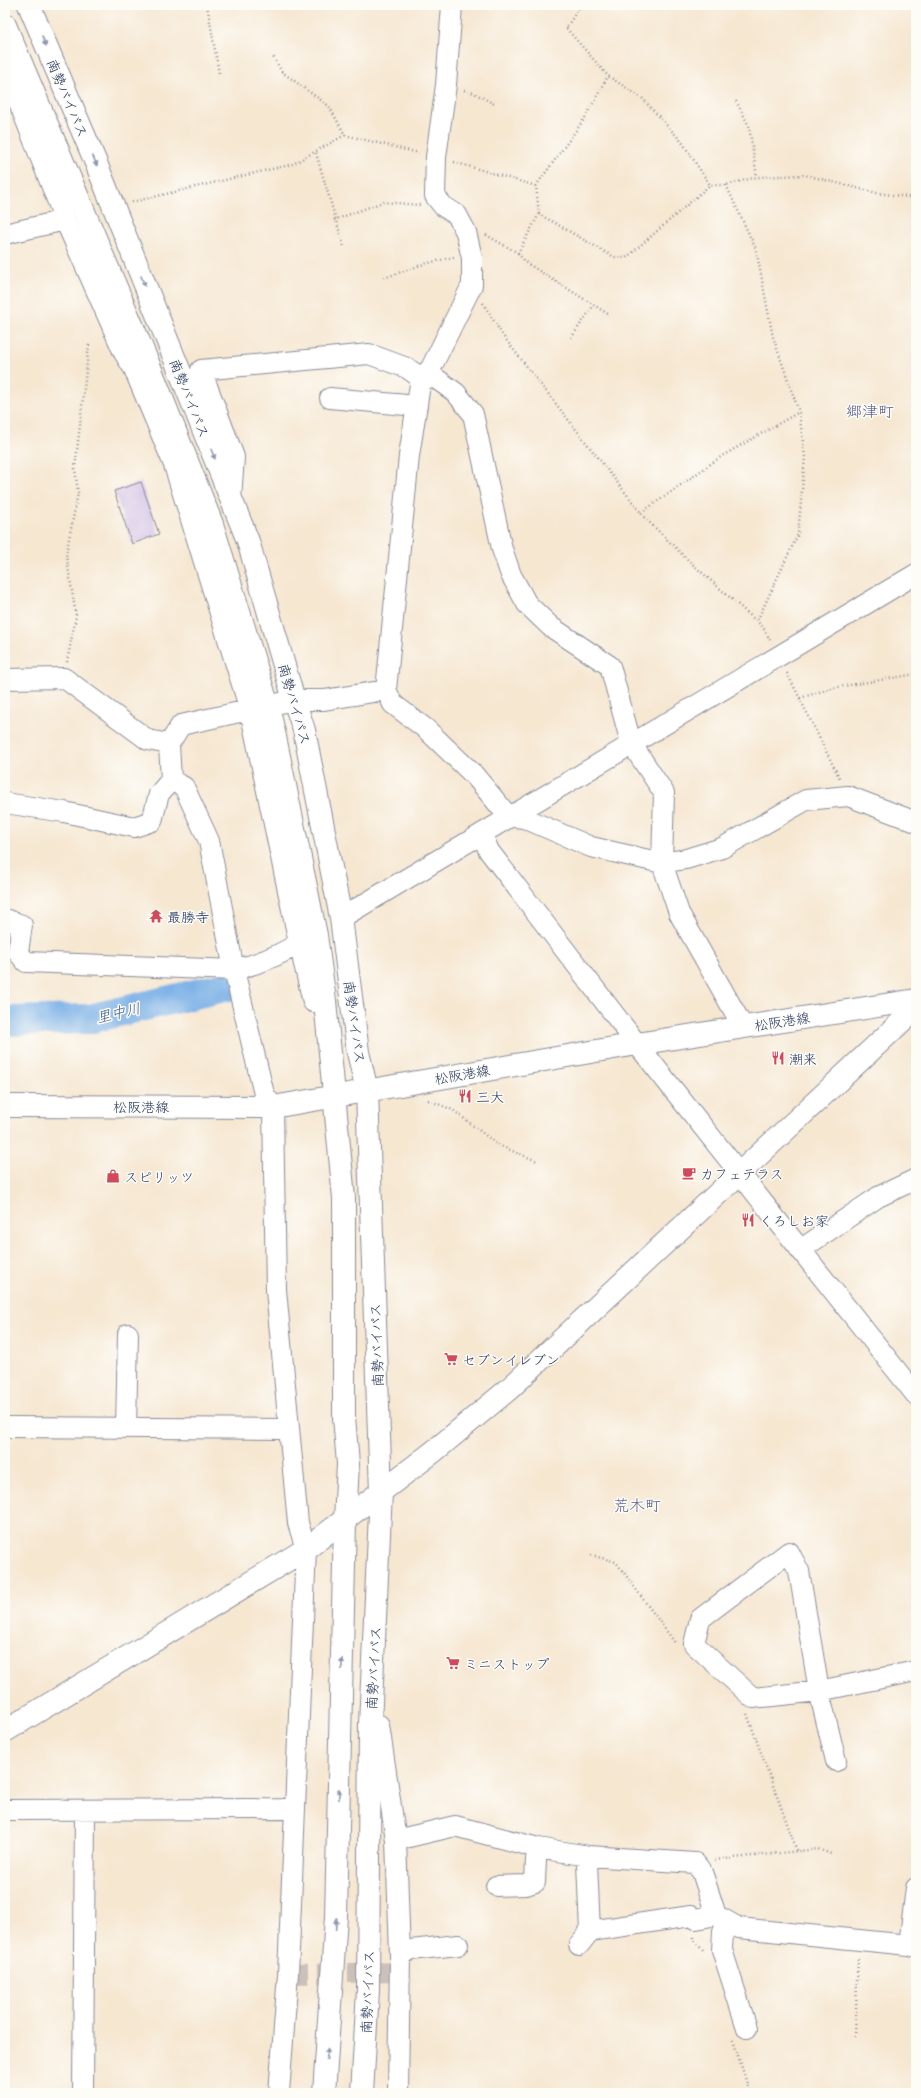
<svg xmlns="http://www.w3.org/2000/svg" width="921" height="2098" viewBox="0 0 921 2098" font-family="Mali,'Klee One',sans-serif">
<rect width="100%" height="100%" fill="#fdfcf7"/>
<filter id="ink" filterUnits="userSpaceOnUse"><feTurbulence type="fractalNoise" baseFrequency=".025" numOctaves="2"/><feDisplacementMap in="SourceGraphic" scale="8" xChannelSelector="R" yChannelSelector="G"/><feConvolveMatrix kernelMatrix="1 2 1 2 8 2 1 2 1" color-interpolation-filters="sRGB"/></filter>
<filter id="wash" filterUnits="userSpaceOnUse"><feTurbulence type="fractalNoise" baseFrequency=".012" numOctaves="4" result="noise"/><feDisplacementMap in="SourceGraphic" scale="16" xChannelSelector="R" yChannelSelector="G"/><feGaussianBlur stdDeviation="0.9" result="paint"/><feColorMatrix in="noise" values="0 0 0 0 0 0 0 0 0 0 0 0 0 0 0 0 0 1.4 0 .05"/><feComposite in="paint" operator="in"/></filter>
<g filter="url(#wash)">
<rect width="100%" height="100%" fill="#f6e7d1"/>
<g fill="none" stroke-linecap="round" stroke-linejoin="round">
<!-- river -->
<path stroke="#77aee6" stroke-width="30" d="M5,1021l84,-2 140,-33"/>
</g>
<g id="blocks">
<!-- building -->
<path fill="#cbb7e2" d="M141,482l18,52 -27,10 -18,-53z"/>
</g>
</g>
<g filter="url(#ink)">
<use href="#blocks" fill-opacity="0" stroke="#888b98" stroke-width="1"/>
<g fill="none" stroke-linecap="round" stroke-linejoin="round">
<!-- minor-tunnel -->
<path stroke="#cac2ba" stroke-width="20" stroke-dasharray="20 10" stroke-linecap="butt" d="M288,1974l111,-2"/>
<!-- minor casing -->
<g stroke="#888b98" stroke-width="22">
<path id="minor" d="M452,5l-6,80 -10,72 -1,39 8,10 14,9 9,17 6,26v27l-41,83 -10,10 -12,78 -23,234 7,14 33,25 49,47 33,40 16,2 67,29 71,16 24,-4 36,-11 84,-48 42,-4 68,26
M5,67l60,153 -60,14
M65,220l59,133 13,6
M124,353l10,16 40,96 76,245 49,233
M330,398l87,8
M231,498l3,-41 -33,-87 168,-16 38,14 14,10 13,-1 22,16 17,21 29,135 9,26 16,29 24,23 59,39 21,77 33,50 -2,70 17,50 64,114
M5,679l59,-1 84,62 21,4
M171,780l13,7 25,54 25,129 30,124 9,13 3,183 22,233 8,26 -18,425 -9,119
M5,803l59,9 70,15 18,-6 7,-27 12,-14 -2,-36 12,-19 113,-25h30l62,-10
M482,835l7,16 148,193 279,351
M341,918l575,-344
M5,919l17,6 -4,27 8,10 208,8c24,-6 45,-14 65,-27l14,59 12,-1
M800,1250l78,-53 38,-18
M5,1427l283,2
M126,1428l2,-94
M370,1724l9,1 17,115 59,-14 83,22 51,8 106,7 7,9 14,43 23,13 170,17 7,2
M836,1761l-17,-70 -20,-120 -10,-19 -89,67 -6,25 59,54 66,-7 97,-20
M5,1810l279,-1 11,-3
M396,1840l4,115 -2,138
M496,1886l30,-1 9,-3 1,-23 2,-11
M727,1922l-4,10 -1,18 25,78
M590,1931l101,-15 5,3 20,-4
M579,1945l11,-14 -3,-68 2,-7
M909,1945l7,-57
M400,1955l11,-5 47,-5
M83,2093l2,-283"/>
</g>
<!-- tertiary casing -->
<g stroke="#888b98" stroke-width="24">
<path id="tertiary" d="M5,1731l301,-182 127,-97 76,-63 407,-381"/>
</g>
<!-- secondary casing -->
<g stroke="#888b98" stroke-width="24">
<path id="secondary" d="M5,1106l268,1 364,-63 279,-44"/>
</g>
<!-- trunk casing -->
<g stroke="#888b98" stroke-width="24">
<path id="trunk" d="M29,5l67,158 152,378 46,159 10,30 37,188 17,134 9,39 14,401 -11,232 -2,266 -6,103
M5,25l144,340 63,159 56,182 7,31 41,198 9,66 19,197v219l4,47 -3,56 -9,397 -12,176"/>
</g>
<!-- path -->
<path stroke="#888b98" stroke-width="2.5" stroke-dasharray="1 3" stroke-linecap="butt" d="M207,5l12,68
M581,5l-15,23 42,48 34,22 40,44 28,43h16l31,-8 48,-2 72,18 39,5
M464,90l10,3 20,11
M736,101l13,25 8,51
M345,135l74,18
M316,153l28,94
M454,162l82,24
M726,185l30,64 17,88 26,75 6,45 -7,77 -41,87
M132,202l161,-38 52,-29 -16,-29 -47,-34 -10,-17
M539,214l-3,-28 49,-68 23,-42
M334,220l49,-18 37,3
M486,235l32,18 21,-39 75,43 12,1 84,-73
M518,253l7,9 83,52
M384,278l40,-14 30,-7
M483,303l20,33 142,182 43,42 75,67 7,13
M571,338l23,-33
M641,513l81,-57 77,-44
M67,662l9,-46 -10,-62 12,-61 -3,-24 14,-125
M787,673l53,106
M800,698l32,-10 84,-14
M428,1100l25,10 45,35 39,16
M591,1555l25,7 60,82
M747,1714l50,137
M715,1860l103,-11 13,5
M694,1937v3l10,12
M855,2036l3,-79
M733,2040l17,53"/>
<!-- minor -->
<use href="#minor" stroke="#fff" stroke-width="20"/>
<!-- tertiary -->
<use href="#tertiary" stroke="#fff" stroke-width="22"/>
<!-- secondary -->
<use href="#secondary" stroke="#fff" stroke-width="22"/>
<!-- trunk -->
<use href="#trunk" stroke="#fff" stroke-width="22"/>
</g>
<!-- one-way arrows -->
<defs><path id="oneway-solid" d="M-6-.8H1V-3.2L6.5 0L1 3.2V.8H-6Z"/></defs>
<g fill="#8d97ae">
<use href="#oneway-solid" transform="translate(44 41) rotate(67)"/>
<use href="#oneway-solid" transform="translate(95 161) rotate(67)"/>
<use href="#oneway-solid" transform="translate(143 281) rotate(68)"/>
<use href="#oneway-solid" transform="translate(213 454) rotate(68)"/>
<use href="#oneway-solid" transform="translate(342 1664) rotate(-89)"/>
<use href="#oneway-solid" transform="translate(339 1794) rotate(-89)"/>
<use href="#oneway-solid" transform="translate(336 1924) rotate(-86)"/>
<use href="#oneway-solid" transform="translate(327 2054) rotate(-86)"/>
</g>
</g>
<!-- icons -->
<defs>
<g id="temple-bare" transform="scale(1.08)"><path d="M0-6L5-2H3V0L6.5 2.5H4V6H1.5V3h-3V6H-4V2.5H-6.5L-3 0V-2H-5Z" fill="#d1495b" stroke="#fdfcf7" stroke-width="2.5" paint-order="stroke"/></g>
<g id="restaurant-bare" transform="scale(1.08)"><path d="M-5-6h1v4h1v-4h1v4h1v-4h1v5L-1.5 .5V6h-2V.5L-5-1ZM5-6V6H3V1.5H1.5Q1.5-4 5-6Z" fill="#d1495b" stroke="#fdfcf7" stroke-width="2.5" paint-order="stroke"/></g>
<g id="cafe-bare" transform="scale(1.08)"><path d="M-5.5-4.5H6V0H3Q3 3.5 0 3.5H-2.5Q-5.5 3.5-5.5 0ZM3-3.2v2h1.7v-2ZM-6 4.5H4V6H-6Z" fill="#d1495b" stroke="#fdfcf7" stroke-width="2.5" paint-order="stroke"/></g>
<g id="shop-bare" transform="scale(1.08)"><path d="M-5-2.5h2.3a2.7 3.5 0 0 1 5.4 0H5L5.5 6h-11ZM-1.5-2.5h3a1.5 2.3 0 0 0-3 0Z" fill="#d1495b" stroke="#fdfcf7" stroke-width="2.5" paint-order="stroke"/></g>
<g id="supermarket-bare" transform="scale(1.08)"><path d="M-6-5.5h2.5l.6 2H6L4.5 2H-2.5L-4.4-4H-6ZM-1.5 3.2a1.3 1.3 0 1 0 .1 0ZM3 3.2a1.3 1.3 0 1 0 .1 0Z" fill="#d1495b" stroke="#fdfcf7" stroke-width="2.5" paint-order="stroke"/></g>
</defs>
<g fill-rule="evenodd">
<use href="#temple-bare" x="156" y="916"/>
<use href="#restaurant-bare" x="778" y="1058"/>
<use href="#restaurant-bare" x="465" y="1096"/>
<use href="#cafe-bare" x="689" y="1173"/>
<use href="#shop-bare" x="113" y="1176"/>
<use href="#restaurant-bare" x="748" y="1220"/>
<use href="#supermarket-bare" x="451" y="1359"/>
<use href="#supermarket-bare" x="453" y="1663"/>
</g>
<g text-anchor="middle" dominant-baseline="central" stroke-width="3" stroke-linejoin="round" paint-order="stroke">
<!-- street labels -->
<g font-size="14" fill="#1b2f5e" stroke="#fdfcf7">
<text transform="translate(68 98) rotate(67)">南勢バイパス</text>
<text transform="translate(190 398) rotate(68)">南勢バイパス</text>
<text transform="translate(295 704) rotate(74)">南勢バイパス</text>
<text transform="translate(782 1021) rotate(-9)">松阪港線</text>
<text transform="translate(355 1022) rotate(82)">南勢バイパス</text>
<text transform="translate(462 1074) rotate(-10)">松阪港線</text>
<text x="141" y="1106">松阪港線</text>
<text transform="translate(376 1345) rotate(-92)">南勢バイパス</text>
<text transform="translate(373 1668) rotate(-87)">南勢バイパス</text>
<text transform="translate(367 1992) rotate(-88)">南勢バイパス</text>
</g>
<!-- poi labels -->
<g font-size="14" fill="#1b2f5e" stroke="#fdfcf7" text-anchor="start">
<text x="167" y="916">最勝寺</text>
<text x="789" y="1058">潮来</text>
<text x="476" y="1096">三大</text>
<text x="700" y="1173">カフェテラス</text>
<text x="124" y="1176">スピリッツ</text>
<text x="759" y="1220">くろしお家</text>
<text x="462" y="1359">セブンイレブン</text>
<text x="464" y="1663">ミニストップ</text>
</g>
<!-- water labels -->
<g font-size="15" font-style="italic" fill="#3b5b8e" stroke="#fdfcf7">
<text transform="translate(118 1012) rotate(-13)">里中川</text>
</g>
<!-- quarter labels -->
<g font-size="16" fill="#595f8c" stroke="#fdfcf7">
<text x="870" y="410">郷津町</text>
<text x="637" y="1504">荒木町</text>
</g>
</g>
<!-- margin -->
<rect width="921" height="2098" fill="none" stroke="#fdfcf7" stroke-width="20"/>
</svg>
